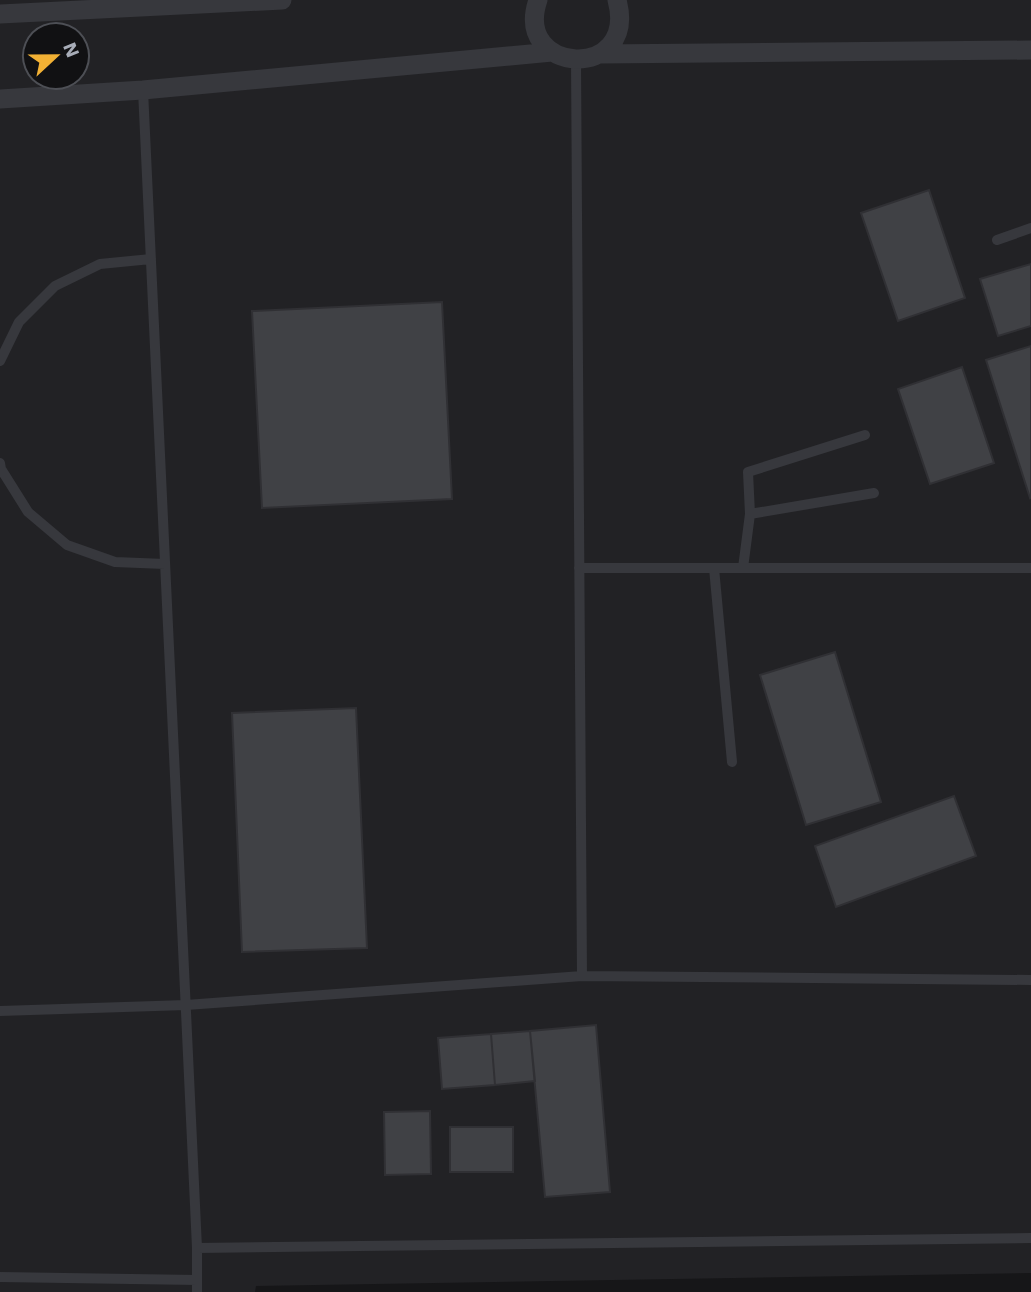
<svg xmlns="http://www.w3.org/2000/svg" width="1031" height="1292" viewBox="0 0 1031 1292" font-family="'Work Sans',sans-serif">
<rect width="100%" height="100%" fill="#161618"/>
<!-- built -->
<path fill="#222225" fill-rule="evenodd" d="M0,0h1031v1273l-775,13 -1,6h-255zM35,35h42v42h-42z"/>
<!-- building -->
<path fill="#404145" stroke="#303034" stroke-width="2" d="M929,190l36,108 -67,23 -37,-108z
M1031,264v62l-33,10 -18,-57z
M442,302l10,197 -190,9 -10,-197z
M1031,346v151l-1,1 -44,-138z
M962,367l32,96 -64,21 -32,-95z
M835,652l46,150 -75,23 -46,-150z
M356,708l11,240 -125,4 -10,-239z
M954,796l22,60 -140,51 -21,-61z
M596,1025l14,167 -65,5 -15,-166z
M530,1031l5,50 -40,4 -4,-51z
M491,1034l4,51 -53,4 -4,-51z
M430,1111l1,63 -46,1 -1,-63z
M450,1127h63v45h-63z"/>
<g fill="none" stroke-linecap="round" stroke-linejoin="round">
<!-- lane -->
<path stroke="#37383d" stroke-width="10" d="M576,60l6,916
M143,90l54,1158v44
M997,240l34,-12
M0,361l19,-39 36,-36 45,-22 51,-5
M0,463l1,6 27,43 39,33 48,17 50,2
M750,514l-2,-42 117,-37
M579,568h452
M714,568l18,194
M743,568l7,-54 124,-21
M0,1011l186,-6 396,-29 449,4
M197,1248l834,-10
M0,1277l197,3"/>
<!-- street -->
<path stroke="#37383d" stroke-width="19" d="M538,0c-26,75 101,82 79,0
M0,14l282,-14
M599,54l432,-4
M0,99l143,-9 409,-38"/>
</g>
<!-- north arrow -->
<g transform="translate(56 56) rotate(68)"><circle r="33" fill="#111113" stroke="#4d4f55" stroke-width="2"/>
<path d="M0-5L12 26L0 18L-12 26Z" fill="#f2b134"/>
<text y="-10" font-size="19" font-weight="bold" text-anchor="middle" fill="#a8adb8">N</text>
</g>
</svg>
